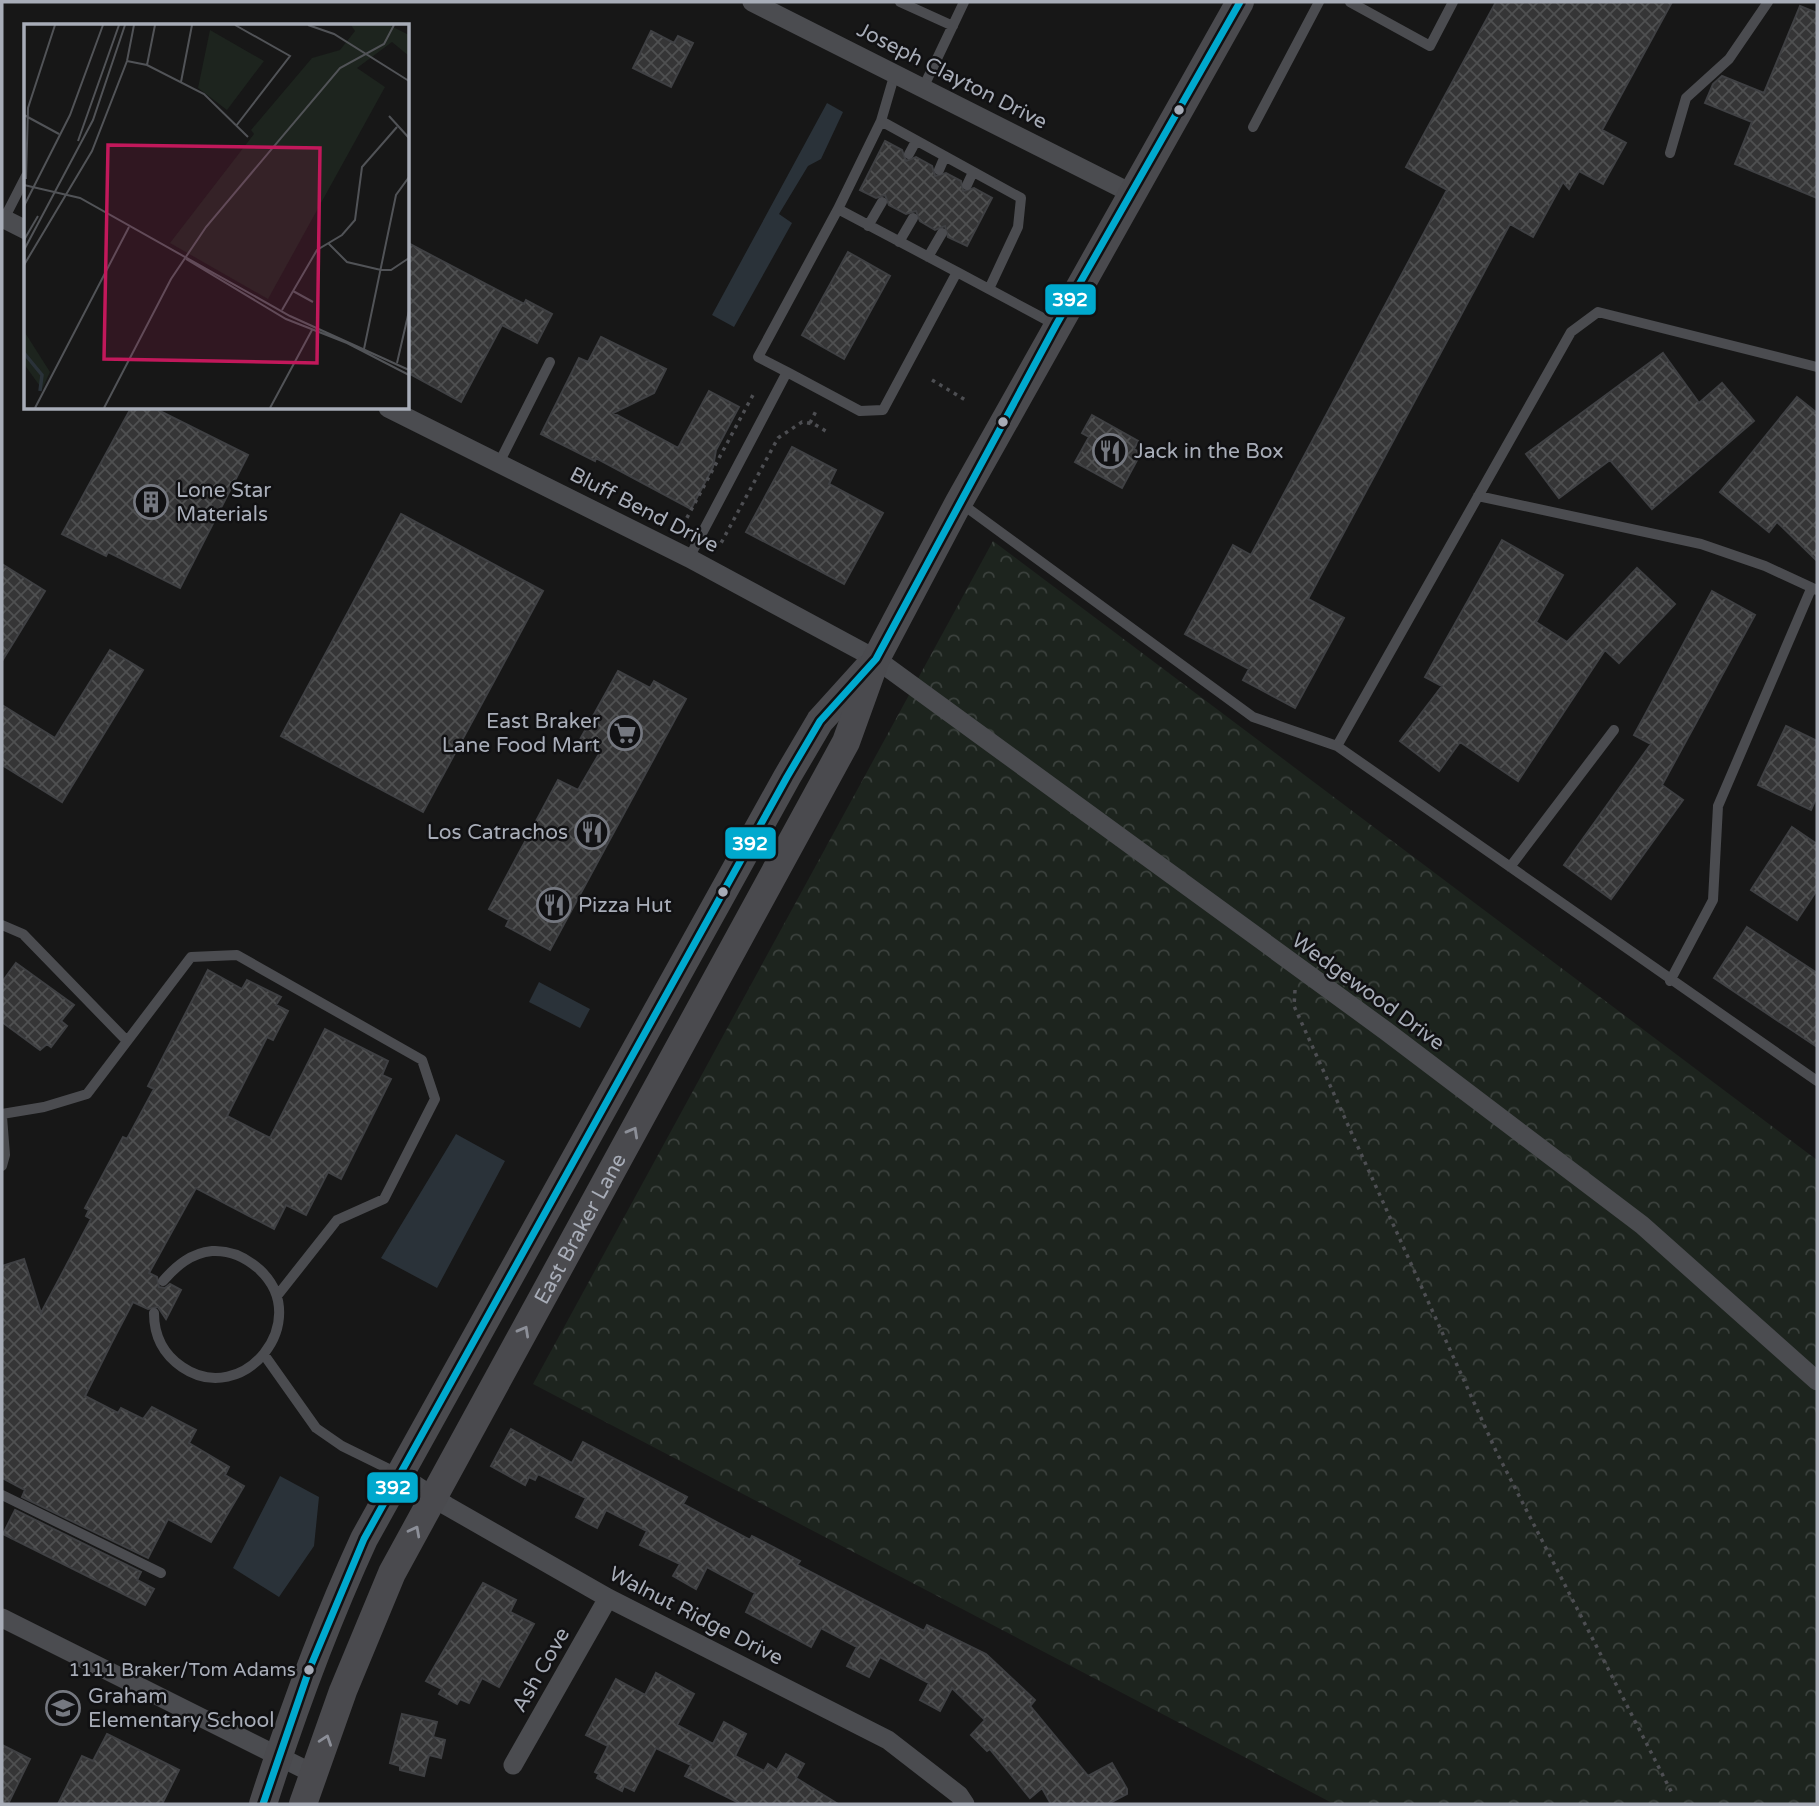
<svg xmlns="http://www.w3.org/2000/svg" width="1819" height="1806" viewBox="0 0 1819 1806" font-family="'Varela Round',sans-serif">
<defs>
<pattern id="forest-crowns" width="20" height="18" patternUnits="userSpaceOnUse" patternTransform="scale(1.75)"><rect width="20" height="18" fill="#1d241e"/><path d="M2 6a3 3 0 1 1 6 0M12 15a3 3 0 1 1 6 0" fill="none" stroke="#3b413d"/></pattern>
<pattern id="building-cross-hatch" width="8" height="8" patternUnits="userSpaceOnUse" patternTransform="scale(1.75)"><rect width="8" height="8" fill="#353536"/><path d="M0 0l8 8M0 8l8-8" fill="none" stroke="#4f5051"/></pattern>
</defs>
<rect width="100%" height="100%" fill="#171717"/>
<!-- forest -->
<path fill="url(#forest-crowns)" d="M993,541l824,619v644h-483l-801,-420z"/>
<!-- water -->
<path fill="#2a3239" d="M827,103l16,9 -22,47 -13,7 -29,48 13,9 -58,104 -22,-12z
M539,982l51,27 -10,19 -51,-26z
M456,1134l49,27 -68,127 -56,-30z
M280,1476l39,21 -5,49 -35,51 -46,-29z"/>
<!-- building -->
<path fill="url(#building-cross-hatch)" stroke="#3f4043" stroke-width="2" d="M1496,2h176l-70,128 24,13 -23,41 -24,-13 -10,18 -6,-7 -30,55 -23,-13 -202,375 36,19 -49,90 -52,-28 6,-11 -64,-35 48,-89 18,10 196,-365 -41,-23z
M1800,6l17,7v185l-82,-34 17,-42 -47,-19 8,-19 9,-8 42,17z
M651,31l23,12 4,-7 15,7 -22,44 -38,-19z
M885,141l17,9 4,11 10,-4 16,9 3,10 11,-3 15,8 2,10 11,-3 18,10 -25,48 -19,-9 -3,-11 -10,4 -15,-9 -4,-10 -10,3 -17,-9 -4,-10 -9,3 -16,-8z
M408,243l116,61 2,-4 26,14 -15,29 -35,-18 -41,77 -53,-29z
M848,252l42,24 -46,83 -42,-24z
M601,337l65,32 -12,24 -41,20 65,35 31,-57 30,16 -23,43 -3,17 -22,42 -95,-51 -1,3 -54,-27 38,-76 9,4z
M1663,353l36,50 23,-20 32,38 -102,88 -42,-49 -51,38 -33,-44z
M1797,397l20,16v148l-40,-39 -8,10 -49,-40z
M131,408h23l94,47 -68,133 -72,-36 -2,4 -44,-22z
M1092,415l46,26 -4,8 7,4 -19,35 -47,-26 14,-25 -7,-4z
M792,447l44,23 -7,14 54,29 -39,71 -98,-52z
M401,514l142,77 -120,221 -142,-76z
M1502,540l61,35 -27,47 31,20 70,-74 38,36 -56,59 -14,-13 -87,131 -58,-39 -21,29 -39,-30 42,-55 -17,-9z
M2,564l43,27 -43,70z
M1712,591l43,24 -93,170 21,15 -72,99 -47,-34 87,-121 -17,-9z
M110,650l33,20 -81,132 -60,-37v-60l53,33z
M618,671l32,17 4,-7 32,18 -136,251 -44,-24 3,-6 -20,-11 69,-129 20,10 21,-36 -21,-11z
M1786,726l31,15v55l-6,14 -53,-25z
M1792,827l25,17v46l-20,30 -46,-30z
M1747,927l70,46v74l-103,-69z
M16,963l58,42 -13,16 6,5 -16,21 -4,-3 -7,6 -38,-28v-40z
M208,970l34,19 5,-9 34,17 -5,8 12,6 -15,29 -6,-3 -40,79 43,22 55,-109 63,32 -6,14 9,4 -50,100 -13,-7 -22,43 -20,-10 -12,24 -78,-41 -47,85 8,4 2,10 6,1 5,-4 11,6 -15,29 -8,-12 -10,2 -15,-7 -21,40 -27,54 33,17 3,-5 22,11 9,-12 44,23 -7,13 40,24 -4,8 19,11 -33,56 -43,-23 -20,39 -126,-61 3,-7 -23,-12v-212l22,-7 17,54 50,-94 -5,-3 3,-6 -4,-2 38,-71 4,2 27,-50 -6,-3z
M511,1429l61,34 11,-21 104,55 -4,7 67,36 2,-4 48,25 -3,4 127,66 3,-6 59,29 49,46 -5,6 58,70 24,-13 15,26v5l-19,10h-57l-9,-16 -12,10 -40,-49 -3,2 -16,-16 14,-15 -33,-32 -12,23 -20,-11 9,-17 -49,-26 -11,20 -22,-11 10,-19 -36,-19 -10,19 -24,-13 -41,-22 9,-19 -48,-26 -11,22 -23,-13 7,-12 -40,-19 7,-14 -41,-21 -9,18 -21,-11 10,-19 -48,-24 -3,6 -6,-3 -4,8 -34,-19z
M15,1510l126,62 -4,8 17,9 -9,16 -142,-71z
M483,1583l33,17 -6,12 24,12 -35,63 -17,-9 -13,25 -9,-4 -3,5 -18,-10 3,-5 -16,-8z
M656,1673l38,21 -17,31 36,19 11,-22 22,12 -11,22 29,15 4,-7 9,6 9,-16 18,10 -8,14 42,26h-97l-56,-28 6,-11 -35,-17 -22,43 -10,-5 -2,5 -25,-13 2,-4 -4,-2 13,-26 -22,-11 30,-56 29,16z
M402,1714l35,8 -4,15 12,3 -4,18 -12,-3 -5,21 -24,-6v-4l-10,-3z
M107,1734l72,36 -17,34h-104l24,-48 11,5z
M2,1745l28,14 -22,45h-6z"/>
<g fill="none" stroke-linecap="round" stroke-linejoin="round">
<!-- path -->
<path stroke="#4d4e52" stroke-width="3.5" stroke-dasharray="3.5 5" stroke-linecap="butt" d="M932,380l35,21
M810,423l6,-12
M688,530l-6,-3 72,-134
M715,542l5,3 58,-107 24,-16 12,2 15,9
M1295,990l-1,16 202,445 177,344"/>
<!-- lane -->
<path stroke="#4b4c50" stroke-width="10" d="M900,2l53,24
M1350,2l80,44 23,-44
M924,86l40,-84
M881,121l14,-48
M1253,127l66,-125
M1670,153l16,-55 43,-39 39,-57
M909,154l7,-13
M939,170l6,-14
M967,185l6,-13
M4,219l22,-43
M868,226l14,-24
M899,242l14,-24
M928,257l14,-24
M957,272l-119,-63 43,-88 140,77 -3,29 -29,62
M787,372l-29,-15 80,-148
M499,463l51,-101
M1478,496l223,48 64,22 52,24
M962,504l291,213 84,29 480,335
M689,558l98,-186 73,39 23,-1 74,-138 99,53
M1337,746l234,-414 27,-20 219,55
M1510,867l104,-137
M2,925l21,9 103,106
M1670,981l43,-81 5,-94 93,-217
M2,1114l42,-7 43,-13 104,-137 46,-2 185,105 13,39 -51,100 -47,21 -60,76
M2,1117l3,38 -3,11
M154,1313c0,22 9,41 28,54 61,42 132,-46 78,-97 -13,-12 -30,-20 -48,-19 -21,2 -36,15 -49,30
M265,1356l51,72 26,18 55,27
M2,1495l159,78"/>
<!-- street -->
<path stroke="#4b4c50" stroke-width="19" d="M752,2l379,191
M2,218l24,12
M388,408l301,150 187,101 510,372 256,194 175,156
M400,1475l47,31 161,92 280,142 71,55 6,9
M2,1618l312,156
M513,1765l95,-167"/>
<!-- secondary -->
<g stroke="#4a4a4e" stroke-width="28">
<path d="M263,1804c29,-91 61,-178 101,-265l423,-762 33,-56 47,-52"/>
<path id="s1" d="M303,1804l40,-113 49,-118 454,-831 30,-83 83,-157 281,-500"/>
</g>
<!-- bus-1 casing -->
<g stroke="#111113" stroke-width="12">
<path id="bus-1" d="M263,1804l46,-134 55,-131 423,-762 33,-56 56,-62 180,-334 184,-323"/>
</g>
<!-- bus-1 -->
<use href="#bus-1" stroke="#00a9ce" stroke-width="7"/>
</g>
<!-- one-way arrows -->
<defs><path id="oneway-chevron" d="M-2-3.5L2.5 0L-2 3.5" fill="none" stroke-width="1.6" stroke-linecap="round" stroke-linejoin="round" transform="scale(1.75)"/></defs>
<g stroke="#8c8f98">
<use href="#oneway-chevron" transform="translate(633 1132) rotate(-61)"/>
<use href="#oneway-chevron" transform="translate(524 1331) rotate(-61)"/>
<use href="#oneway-chevron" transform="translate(415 1531) rotate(-62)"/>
<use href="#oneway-chevron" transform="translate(326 1740) rotate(-71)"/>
</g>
<!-- icons -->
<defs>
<g id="restaurant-ring" transform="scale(1.75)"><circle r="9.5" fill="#111113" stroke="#757880" stroke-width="1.5"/><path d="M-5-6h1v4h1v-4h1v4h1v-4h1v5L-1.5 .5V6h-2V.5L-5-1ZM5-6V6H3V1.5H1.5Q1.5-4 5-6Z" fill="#757880"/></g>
<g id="building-ring" transform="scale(1.75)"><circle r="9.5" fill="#111113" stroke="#757880" stroke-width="1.5"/><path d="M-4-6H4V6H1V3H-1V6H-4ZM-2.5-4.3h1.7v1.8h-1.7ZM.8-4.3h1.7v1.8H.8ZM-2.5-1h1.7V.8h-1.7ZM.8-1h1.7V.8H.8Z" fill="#757880"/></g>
<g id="supermarket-ring" transform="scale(1.75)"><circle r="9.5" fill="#111113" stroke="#757880" stroke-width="1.5"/><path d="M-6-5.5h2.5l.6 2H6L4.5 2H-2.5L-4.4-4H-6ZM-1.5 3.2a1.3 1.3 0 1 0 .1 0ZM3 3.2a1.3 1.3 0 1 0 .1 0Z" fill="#757880"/></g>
<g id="school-ring" transform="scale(1.75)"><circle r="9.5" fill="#111113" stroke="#757880" stroke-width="1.5"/><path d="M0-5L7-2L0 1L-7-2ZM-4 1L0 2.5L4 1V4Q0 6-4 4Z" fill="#757880"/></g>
</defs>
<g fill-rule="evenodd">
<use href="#restaurant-ring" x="1110" y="451"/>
<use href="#building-ring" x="151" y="502"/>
<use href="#supermarket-ring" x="625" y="733"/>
<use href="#restaurant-ring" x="592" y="832"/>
<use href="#restaurant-ring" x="554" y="905"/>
<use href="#school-ring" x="63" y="1708"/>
</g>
<!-- markers -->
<g fill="#a8adb8" stroke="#111113" stroke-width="2.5">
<circle cx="1179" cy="110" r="6"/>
<circle cx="1003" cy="422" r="6"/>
<circle cx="723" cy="892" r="6"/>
<circle cx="309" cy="1670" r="6"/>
</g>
<g text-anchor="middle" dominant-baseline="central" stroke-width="5" stroke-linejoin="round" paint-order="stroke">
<!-- bus labels -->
<g font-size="19" fill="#a8adb8" stroke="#111113" text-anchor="end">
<text x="296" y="1670">1111 Braker/Tom Adams</text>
</g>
<!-- street labels -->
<g font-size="21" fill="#a8adb8" stroke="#111113">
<text transform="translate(952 76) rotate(27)">Joseph Clayton Drive</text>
<text transform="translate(644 510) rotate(27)">Bluff Bend Drive</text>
<text transform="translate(1368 992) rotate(36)">Wedgewood Drive</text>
<text stroke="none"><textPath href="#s1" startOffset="640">East Braker Lane</textPath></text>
<text transform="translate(696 1616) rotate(27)">Walnut Ridge Drive</text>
<text transform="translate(541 1670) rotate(-60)">Ash Cove</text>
</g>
<!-- poi labels -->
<g font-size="21" fill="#a8adb8" stroke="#111113" text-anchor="start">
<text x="1134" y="451">Jack in the Box</text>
<text x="176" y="490">Lone Star<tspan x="176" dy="24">Materials</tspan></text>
<text x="600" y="721" text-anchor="end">East Braker<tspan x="600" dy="24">Lane Food Mart</tspan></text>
<text x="568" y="832" text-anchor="end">Los Catrachos</text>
<text x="578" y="905">Pizza Hut</text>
<text x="88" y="1696">Graham<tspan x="88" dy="24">Elementary School</tspan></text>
</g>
</g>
<!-- overview -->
<g transform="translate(24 24)">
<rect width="385" height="385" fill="#171717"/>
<path d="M327,1h38l20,10v21l-17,-14 -35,26 28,19 -117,212 -98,-56 84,-109 -3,-4 61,-72 28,-8 15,-19zM186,6l54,31 -37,49 -29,-22zM0,307l26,41 -8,17 -18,-25z" fill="#1d241e"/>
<path fill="none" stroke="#2a3239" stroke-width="3.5" d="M0,329l18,22 -2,16"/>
<path fill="none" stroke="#515357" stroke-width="2" d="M211,1l55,31 -54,70M284,1l26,9 75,47M103,37l20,4 57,29 44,43M123,41l8,-40M157,58l11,-57M0,91l35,19M365,92l20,22M54,117l41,-116M2,155l2,-71 27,-83M0,161l56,13 210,118 119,54M0,182l46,-91 33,-90M0,216l14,-24M304,219l19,19 34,8h10l18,-12M0,226l69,-130 32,-95M162,235l100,60 61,24 62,32M0,241l68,-114 35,-90 7,-36M269,267l20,11M258,286l35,-60 25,-15 13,-15 7,-53 35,-40M340,325l32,-154 13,-18M373,339l12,-52M11,384l94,-181M80,384l67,-129 35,-52 134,-159 44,-24 10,-19M246,384l42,-78"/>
<path fill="#c2185b" fill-opacity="0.15" stroke="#c2185b" stroke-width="3.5" d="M84,121l212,3 -3,215 -213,-4z"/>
<rect width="385" height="385" fill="none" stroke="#a8adb8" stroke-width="3.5"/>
</g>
<g stroke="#111113" stroke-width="2.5">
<rect x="1044" y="283" width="53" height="33" rx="7" fill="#00a9ce"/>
<rect x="724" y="826" width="53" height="34" rx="7" fill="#00a9ce"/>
<rect x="366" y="1471" width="53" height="33" rx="7" fill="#00a9ce"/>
</g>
<g font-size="19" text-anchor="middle" font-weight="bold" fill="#fff">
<text x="1070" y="306">392</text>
<text x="750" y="850">392</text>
<text x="393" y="1494">392</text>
</g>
<!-- border -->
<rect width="1819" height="1806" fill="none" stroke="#a8adb8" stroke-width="7"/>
</svg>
